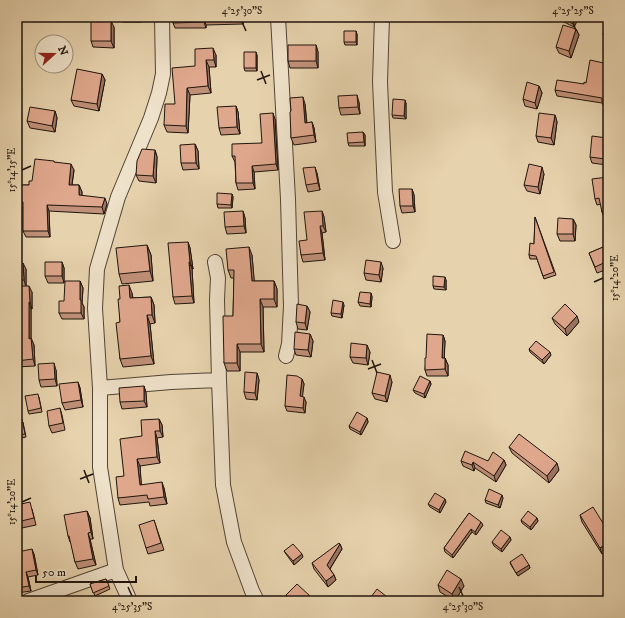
<svg xmlns="http://www.w3.org/2000/svg" width="625" height="618" viewBox="0 0 625 618" font-family="'IM FELL DW Pica',serif">
<rect width="100%" height="100%" fill="#e6d2ad"/>
<filter id="stains"><feTurbulence type="fractalNoise" baseFrequency=".005" numOctaves="4"/><feColorMatrix values="0 0 0 0 .2 0 0 0 0 .09 0 0 0 0 .02 0 0 0 .5 -.17"/></filter>
<radialGradient id="worn" r=".72"><stop offset=".6" stop-color="#630" stop-opacity="0"/><stop offset="1" stop-color="#630" stop-opacity=".3"/></radialGradient>
<g fill="none" stroke-linecap="round" stroke-linejoin="round">
<!-- minor casing -->
<g stroke="#514435" stroke-width="16">
<path id="minor" d="M278,17l10,182 3,107 -2,38 -3,12
M382,17l-2,65 5,110 8,49
M215,262l3,16 -1,22 2,80 4,105 11,57 18,49 5,10
M100,388l71,-6 48,-2
M28,601l88,-31
M130,601l-14,-31 -16,-103v-79l-5,-80 2,-39 21,-72 33,-79 8,-25 4,-19 -1,-57"/>
</g>
<!-- minor -->
<use href="#minor" stroke="#efe2ca" stroke-width="14"/>
</g>
<!-- wall -->
<path fill="#c09078" stroke="#1f150d" d="M122,17h19v5h-18z
M173,17h70v7l-37,1v3h-31l-2,-5z
M286,17h22v2h-21z
M554,17h25l-5,10z
M608,23v16l-4,-1 -1,-4z
M114,27v21l-21,-1 -2,-6z
M576,29l3,6 -8,23 -12,-5 -3,-6z
M357,34v11h-12l-1,-3z
M316,45l2,7v16h-28l-2,-7z
M216,55v12h-7l2,26 -21,2 -2,38 -21,-1 -3,-7 31,-59z
M257,55v16h-12l-1,-3z
M608,64v18l-1,3h1v23l-4,-1 -2,-4 -45,-7 -2,-6 29,-6z
M102,74l3,6 -6,31 -25,-5 -3,-6z
M539,86l3,7 -5,16 -12,-3 -2,-7z
M359,102l1,12 -19,1 -2,-7z
M406,103v16l-13,-1 -1,-3z
M305,104l2,19 5,-1 2,6 2,14 -22,3 -3,-7v-27z
M236,106l2,6 2,22 -19,1 -2,-7z
M55,111l2,7 -2,14 -25,-4 -3,-7z
M555,115l2,7 -3,23 -16,-3 -2,-6z
M275,119l3,51 -24,2 1,17 -17,1 -2,-7 -1,-21 -3,-6 30,-13z
M363,132l2,3v11h-16l-1,-3z
M608,140v17l-1,8 -15,-2 -2,-6z
M195,144l3,7 1,18 -16,1 -2,-7z
M155,150l2,7 -1,26 -17,-2 -3,-6z
M54,162l20,8 -2,15h7l3,7v4l25,8 -3,10 -55,-3 1,26h-24l-3,-6v-23h-6v-23h12z
M317,173l3,17 -12,2 -2,-7z
M544,174l-4,20 -13,-3 -3,-6z
M608,177v41h-4l-2,-6 -1,-8 -4,1 -2,-6z
M412,189l2,6 1,17 -13,1 -2,-7z
M232,194l1,3 -1,11h-14l-1,-4z
M243,211l2,7 1,15 -19,1 -2,-7z
M322,211l2,6 2,15 -4,1 3,27 -22,2 -2,-7 6,-15z
M535,217l21,58 -12,4 -7,-20h-7l-1,-4 5,-11z
M573,219l3,6 -1,16h-15l-3,-7z
M188,242l2,6 3,21h-1l2,34 -19,1 -2,-7z
M147,245l4,10 2,26 -31,3 -3,-10z
M608,245v24l-11,4 -8,-20z
M252,255l2,26h20l3,8v18h-14l1,45h-24v19h-13l-3,-8 9,-47 1,-38h-3l-3,-8z
M62,262l2,6v15h-16l-3,-7z
M17,263l9,6v17l6,6v17h-1v29l3,7 1,21 -18,1z
M383,268l-2,14 -15,-2 -2,-7z
M446,280v10l-12,-1 -1,-3z
M80,281l3,7 -1,15 2,4v12h-22l-3,-6 5,-12z
M132,293l1,5 18,-1 3,8 1,18 -5,1 4,40 -31,3 -3,-8v-60z
M371,293l1,4 -1,10 -11,-1 -2,-4z
M344,305l-2,13 -10,-2 -1,-3z
M307,306l3,6 -3,18 -9,-1 -2,-7z
M552,318l27,4 -12,14 -12,-12z
M310,334l3,7 -2,16 -15,-2 -2,-6z
M443,335l2,6 -1,17h1l3,7v11h-21l-2,-6 1,-12z
M529,349l22,6 -7,9 -14,-12z
M370,352l-2,13 -15,-2 -3,-6z
M56,370l1,16 -16,1 -2,-7z
M257,373l2,7 -2,20 -11,-1 -2,-7z
M302,379l2,5 -2,12 4,6 -1,11 -18,-2 -2,-5z
M430,381l1,3 -6,14 -10,-5 -2,-3z
M78,382l2,6 3,19 -18,3 -3,-7z
M392,382l-5,20 -12,-3 -3,-6z
M144,386l2,7 1,14 -25,2 -2,-7z
M39,397l3,15 -13,2 -1,-3z
M60,408l2,7 3,15 -13,3 -3,-7z
M367,418l1,4 -7,13 -11,-6 -1,-3z
M159,419l3,6 1,12 -6,1 3,25 -20,3 1,19 23,3 3,16 -17,2 -1,-4 -29,3 -2,-7 24,-62z
M17,420l6,2 3,15 -9,2z
M509,447l50,23 -10,13 -37,-30z
M504,460l2,5 -10,17 -21,-14 -1,3 -11,-5 -2,-5h27z
M17,467l2,11 -2,1z
M503,498l-3,10 -14,-5 -1,-3z
M446,502l-6,11 -10,-6 -2,-3z
M17,505l15,4 4,16 -19,4z
M87,511l3,7 3,21h-3l6,26 -18,4 -3,-7 -4,-20h-1l-2,-6z
M469,513l14,12 -7,10 -4,-3 -19,26 -8,-6 -1,-4z
M580,515l28,16v20l-6,3 -20,-32z
M537,518l1,3 -7,9 -9,-7 -1,-3z
M154,520l10,30 -16,4 -2,-6z
M510,537l1,3 -9,12 -8,-6 -2,-4z
M340,544l2,5 -12,20 4,6 2,5 -8,7 -14,-18 -2,-6z
M284,551l19,6 -9,8 -8,-11z
M34,554l4,21 -10,2 3,14 -14,2v-22l4,-1z
M510,562l19,3 1,3 -12,8 -7,-11z
M106,579l4,10 -15,7 -5,-12z
M438,585l26,1 -9,15 -15,-9z
M286,595l24,1 1,5h-23z"/>
<!-- shaded-wall -->
<path fill="#9c7562" stroke="#1f150d" d="M241,17h2v7l-2,-5z
M576,17h3l-5,10 -1,-3z
M204,19l2,6v3l-2,-6z
M111,21l3,6v21l-3,-7z
M576,29l3,6 -8,23 -2,-7z
M356,31l1,3v11l-1,-3z
M316,45l2,7v16l-2,-7z
M213,48l3,7v12l-2,-7z
M256,52l1,3v16l-1,-3z
M206,60l3,7 2,26 -3,-7z
M608,66v16l-2,8 -2,-5z
M102,74l3,6 -6,31 -2,-7z
M539,86l3,7 -5,16 -2,-6z
M187,88l3,7 -2,38 -2,-7z
M357,95l2,7 1,12 -2,-7z
M303,97l2,7 2,25 -2,-6z
M405,100l1,3v16l-2,-3z
M236,106l2,6 2,22 -3,-7z
M55,111l2,7 -2,14 -3,-6z
M273,113l2,6 3,51 -2,-6z
M555,115l2,7 -3,23 -3,-7z
M312,122l2,6 2,14 -2,-7z
M363,132l2,3v11l-1,-4z
M607,138l1,2v17l-1,8 -2,-6z
M195,144l3,7 1,18 -3,-6z
M155,150l2,7 -1,26 -3,-7z
M71,164l3,6 -3,21 -2,-6z
M252,166l2,6 1,17 -2,-6z
M315,167l2,6 3,17 -2,-7z
M542,167l2,7 -4,20 -2,-7z
M79,185l3,7 -1,9 -2,-6z
M412,189l2,6 1,17 -2,-6z
M232,194l1,3 -1,11 -1,-3z
M105,198l2,6 -3,10 -2,-7z
M47,205l2,6 1,26 -2,-6z
M243,211l2,7 1,15 -2,-7z
M322,211l2,6 2,15 -3,-6z
M573,219l3,6 -1,16 -2,-7z
M320,226l2,7 3,27 -2,-7z
M188,242l2,6 3,21 -3,-7z
M147,245l4,10 2,26 -3,-10z
M249,247l3,8 3,34 -3,-8z
M62,262l2,6v15l-2,-7z
M189,262l3,7 2,34 -2,-7z
M381,262l2,6 -2,14 -2,-7z
M23,263l3,6v18l-2,-7z
M445,277l1,3v10l-2,-3z
M80,281l3,7 -1,15 2,4v12l-3,-6 -1,-13z
M274,281l3,8v18l-3,-8z
M129,285l3,8 1,14 -3,-9z
M29,286l3,6v17l-2,-7z
M371,293l1,4 -1,10 -1,-3z
M151,297l3,8 1,18 -3,-8z
M260,299l3,8 1,45 -3,-8z
M29,302l2,7v36l-2,-6z
M343,302l1,3 -2,13 -1,-4z
M307,306l3,6 -3,18 -2,-7z
M147,315l3,9 4,40 -3,-8z
M577,316l2,6 -12,14 -2,-7z
M310,334l3,7 -2,16 -3,-7z
M443,335l2,6 -1,24 -2,-7z
M31,338l3,7 1,21 -2,-7z
M237,344l3,8v19l-3,-8z
M367,345l3,7 -2,13 -2,-7z
M550,352l1,3 -7,9 -2,-4z
M445,358l3,7v11l-3,-7z
M54,363l2,7 1,16 -2,-7z
M257,373l2,7 -2,20 -2,-7z
M390,375l2,7 -5,20 -2,-6z
M302,379l2,5 -2,17 -2,-5z
M430,381l1,3 -6,14 -1,-4z
M78,382l2,6 3,19 -2,-7z
M144,386l2,7 1,14 -3,-6z
M304,397l2,5 -1,11 -2,-5z
M367,418l1,4 -7,13 -1,-3z
M159,419l3,6 1,12 -3,-6z
M155,431l2,7 3,25 -3,-6z
M137,459l3,7 2,26 -2,-7z
M504,460l2,5 -10,17 -2,-6z
M473,462l2,6 -1,3 -2,-6z
M557,463l2,7 -10,13 -2,-7z
M162,482l2,6 3,16 -3,-7z
M502,495l1,3 -3,10 -2,-3z
M445,499l1,3 -6,11 -1,-3z
M87,511l3,7 3,21 -2,-7z
M537,518l1,3 -7,9 -1,-3z
M481,522l2,3 -7,10 -1,-3z
M471,529l1,3 -19,26 -1,-3z
M88,533l2,6 6,26 -3,-6z
M510,537l1,3 -9,12 -1,-3z
M608,543v8l-6,3 -2,-6z
M340,544l2,5 -13,21 -2,-5z
M32,549l2,5 4,21 -2,-5z
M302,554l1,3 -9,8 -1,-4z
M529,565l1,3 -12,8 -2,-3z
M26,572l2,5 3,14 -2,-5z
M334,575l2,5 -8,7 -2,-6z
M461,579l3,7 -9,15 -3,-7z
M310,596l1,5h-6z"/>
<!-- building -->
<path fill="#dfa78c" stroke="#1f150d" d="M173,17h68v2h-37v3l-31,1z
M560,17h16l-3,7z
M91,20l20,1v20h-20z
M608,23v14l-5,-3z
M563,25l13,4 -7,22 -13,-4z
M344,31h12v11h-12z
M288,45h28v16h-28z
M213,48l1,12h-8l2,26 -21,2 -1,38 -22,-1 1,-21h10l-3,-36 23,-2v-17z
M244,52h12v16h-12z
M590,60l18,4 -4,21h4v18l-6,-1v-4l-47,-8 2,-10 27,4v-2l2,1z
M77,69l25,5 -5,30 -26,-4z
M527,82l12,4 -4,17 -12,-4z
M357,95l1,12 -19,1 -1,-12z
M303,97l2,26 7,-1 2,13 -23,3 -1,-26 1,-1 -1,-13z
M393,99l12,1 -1,16 -12,-1z
M236,106l1,21 -18,1 -2,-21z
M30,107l25,4 -3,15 -25,-5z
M273,113l3,51 -24,2 1,17h-17l-1,-27h-3v-12l30,-1 -2,-29z
M539,113l16,2 -4,23 -15,-2z
M363,132l1,10 -16,1 -1,-10z
M592,136l15,2 -2,21 -15,-2z
M195,144l1,19h-15l-1,-18z
M142,149l13,1 -2,26 -17,-1 1,-14z
M35,159l19,2v1l17,2 -2,21h10v10l26,3 -3,9 -55,-2 1,26h-25v-29h-6v-17h12v-4h3z
M529,164l13,3 -4,20 -14,-2z
M315,167l3,16 -12,2 -3,-17z
M608,177v34l-6,1 -3,-14 -4,1 -3,-20z
M399,189h13l1,17h-13z
M217,193l15,1 -1,11 -14,-1z
M243,211l1,15 -19,1 -1,-15z
M322,211l1,15h-3l3,27 -22,2 -2,-14 8,-1 -3,-28z
M535,217l19,55 -11,4 -7,-20 -7,-1 1,-12 4,1z
M558,218l15,1v15h-16z
M188,242l2,20h-1l3,34 -19,1 -5,-54z
M147,245l3,26 -31,3 -3,-26z
M608,245v16l-13,6 -6,-14z
M249,247l3,34h22v18h-14l1,45h-24v19h-13l-1,-47h10l1,-46h-6l-2,-21z
M366,260l15,2 -2,13 -15,-2z
M45,262h17v14h-17z
M17,263h6l1,17h-7z
M433,276l12,1 -1,10 -11,-1z
M65,281h15v19h1v13h-22v-12h5z
M129,285l1,13 21,-1 1,18h-5l4,41 -31,3 -4,-36 4,-1 -2,-23h2l-1,-13z
M17,286h12l1,16h-1v37l2,-1 2,21 -16,2z
M360,292l11,1 -1,11 -12,-2z
M333,300l10,2 -2,12 -10,-1z
M297,304l10,2 -2,17 -9,-1z
M565,304l12,12 -12,13 -13,-11z
M295,332l15,2 -2,16 -14,-1z
M427,334l16,1 -1,23h3v11l-20,1v-12h1z
M536,341l14,11 -8,8 -13,-11z
M351,343l16,2 -1,13 -16,-1z
M54,363l1,16 -16,1 -1,-16z
M245,372l12,1 -2,20 -11,-1z
M377,372l13,3 -5,21 -13,-3z
M287,375l10,1 5,3 -2,17 4,1 -1,11 -18,-2z
M420,376l10,5 -6,13 -11,-4z
M78,382l3,18 -19,3 -3,-19z
M144,386v15l-24,1 -1,-14z
M38,394l3,14 -13,3 -3,-15z
M60,408l3,15 -14,3 -2,-15z
M357,412l10,6 -7,14 -11,-6z
M22,419l3,15 -8,1v-15z
M159,419l1,12h-5l2,26 -20,2 3,26 22,-3 2,15 -16,2 -1,-4 -29,3 -2,-21 8,-1 -4,-37 22,-3 -1,-16z
M519,434l38,29 -10,13 -38,-29z
M465,451l23,10 5,-9 11,8 -10,16 -21,-14 -1,3 -11,-4z
M489,489l13,6 -4,10 -13,-5z
M435,493l10,6 -6,11 -11,-6z
M30,502l4,16 -17,4v-17z
M593,507l15,24v12l-8,5 -20,-33z
M87,511l4,21 -3,1 5,26 -18,3 -6,-26h-1l-4,-21z
M528,511l9,7 -7,9 -9,-7z
M469,513l12,9 -6,10 -4,-3 -19,26 -8,-7z
M154,520l7,23 -15,5 -7,-23z
M501,530l9,7 -9,12 -9,-7z
M339,543l1,1 -13,21 7,10 -8,6 -14,-18z
M293,544l9,10 -9,7 -9,-10z
M32,549l4,21 -10,2 3,14 -12,2v-17l4,-1 -3,-18z
M522,554l7,11 -13,8 -6,-11z
M447,570l14,9 -9,15 -14,-9z
M106,579l3,7 -16,7 -3,-9z
M297,584l13,12 -5,5h-13l-6,-6z
M377,589l14,11 -1,1h-22z"/>
<!-- ticks -->
<path fill="none" stroke="#1f150d" stroke-width="1.5" d="M242,22l4,9M573,22l3,9M261,71l5,13M257,80l13,-5M22,170l9,-4M594,282l9,-4M372,360l5,13M368,369l13,-5M84,470l5,13M80,479l13,-5M22,502l9,-4M128,587l4,9M459,587l4,9"/>
<!-- margin -->
<rect width="625" height="618" fill="none" stroke="#e6d2ad" stroke-width="44"/>
<!-- north arrow -->
<g transform="translate(54 54) rotate(69)"><circle r="19" fill="#efe2ca" stroke="#9c907e"/>
<path d="M0-3L7 15L0 10L-7 15Z" fill="#8f2418"/>
<text y="-6" font-size="11" font-weight="bold" text-anchor="middle" fill="#1f150d">N</text>
</g>
<!-- scale -->
<path d="M36 576v6h100v-6" fill="none" stroke="#1f150d" stroke-width="2"/>
<text x="42" y="576" font-size="12" fill="#1f150d" stroke="#efe2ca" stroke-width="3" paint-order="stroke">50 m</text>
<rect x="22" y="22" width="581" height="574" fill="none" stroke="#1f150d" stroke-width="1.5"/>
<g font-size="10" text-anchor="middle" fill="#1f150d">
<text x="242" y="14">4°25'30"S</text>
<text x="573" y="14">4°25'25"S</text>
<text transform="translate(11 170) rotate(-90)" y="4">15°14'15"E</text>
<text transform="translate(614 278) rotate(-90)" y="4">15°14'20"E</text>
<text transform="translate(11 502) rotate(-90)" y="4">15°14'20"E</text>
<text x="132" y="610">4°25'35"S</text>
<text x="463" y="610">4°25'30"S</text>
</g>
<rect width="100%" height="100%" filter="url(#stains)"/>
<rect width="100%" height="100%" fill="url(#worn)"/>
</svg>
